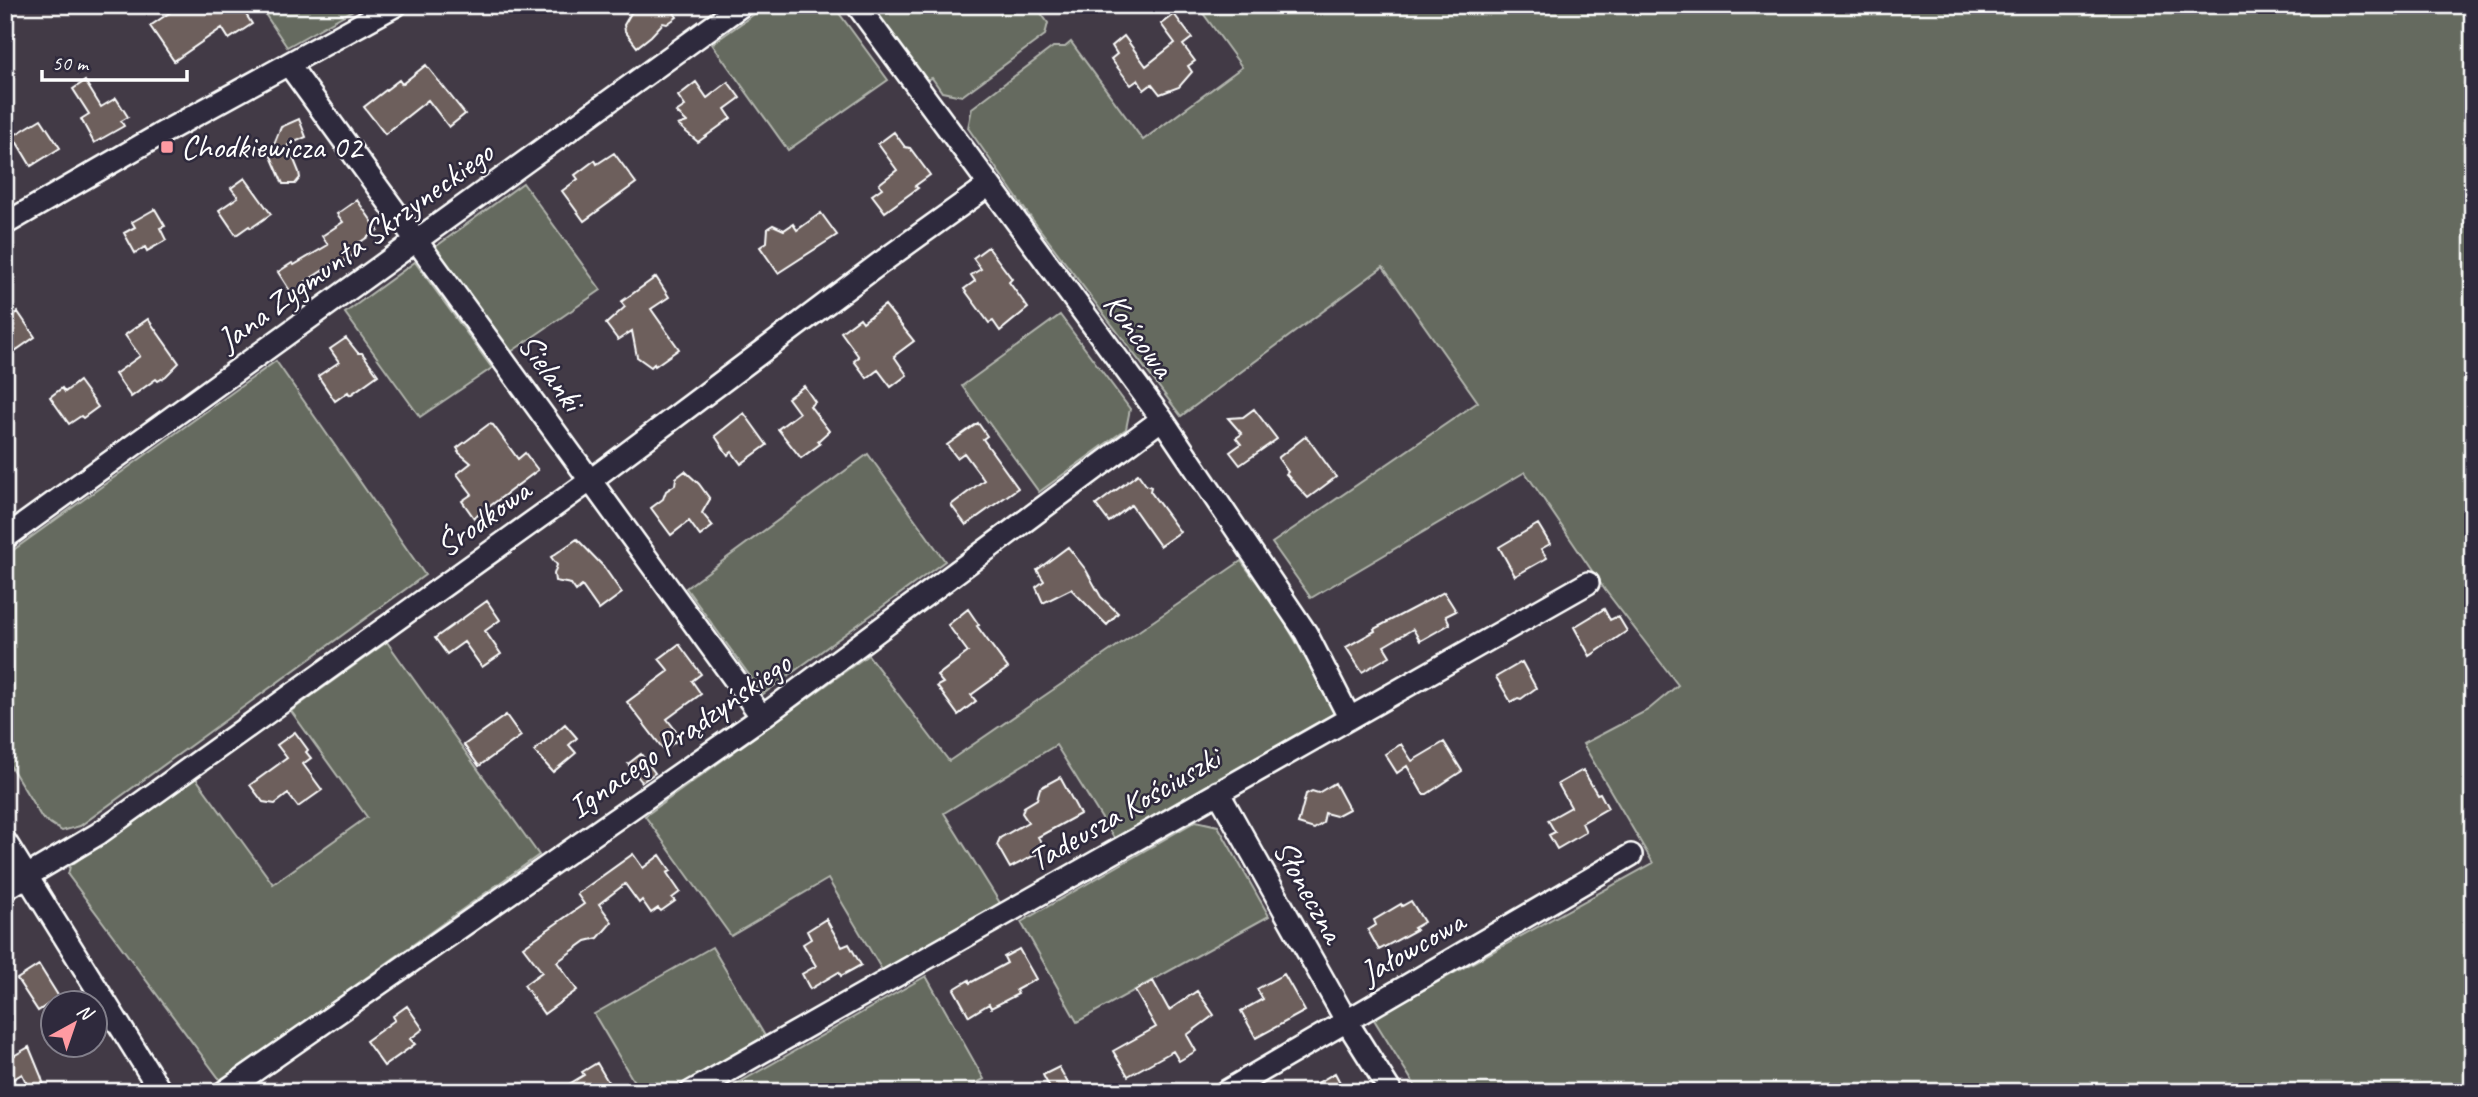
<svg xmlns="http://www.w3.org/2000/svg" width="2478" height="1097" viewBox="0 0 2478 1097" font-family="Caveat,sans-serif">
<rect width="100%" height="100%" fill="#423a46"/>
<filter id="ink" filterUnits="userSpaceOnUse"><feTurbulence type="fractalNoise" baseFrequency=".0143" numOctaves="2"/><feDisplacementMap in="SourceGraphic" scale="14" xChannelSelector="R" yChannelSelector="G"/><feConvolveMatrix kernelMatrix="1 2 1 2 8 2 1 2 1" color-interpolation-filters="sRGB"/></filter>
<g filter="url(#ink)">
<!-- green -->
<path fill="#656b5e" stroke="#b2b5ae" stroke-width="2" d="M259,5h103l-75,42z
M767,5h66l55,75 -100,70 -76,-106z
M871,5h164l13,18 -3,12 -83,61 -20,-4 -10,-14 -6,2z
M1197,5h1276v1087h-1054l-46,-74 280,-155 -70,-119 65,-34 30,-25 -73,-95 -80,-118 -214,126 -39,-55 206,-141 -95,-135 -202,149 -155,-205 -58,-83 4,-20 81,-61h12l6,-5 72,98 99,-73z
M523,183l78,107 -90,62 -77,-104z
M415,262l77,106 -72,49 -75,-104z
M1060,315l70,94 -4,20 -87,63 -77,-106z
M276,361l149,214 -345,251 -18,5 -20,-13 -37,-61v-201z
M868,454l77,107 -182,133 -77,-106z
M1241,561l38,51 57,100 -222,126 -58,-93 -112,68 56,90 -118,67 -54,-91 -97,57 -86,-120 223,-161 81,106z
M387,642l152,213 -318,226 -153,-206 2,-9 125,-89 78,107 94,-67 -76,-106z
M1196,821l22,5 51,90 -192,106 -56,-100z
M712,947l53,89 -97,56h-28l-46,-78z
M926,976l58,103 -24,13h-222l-3,-7z"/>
<!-- building -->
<path fill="#6d5f5b" stroke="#fff" stroke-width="2" d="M181,5h59l12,19 -23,15 -7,-11 -48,33 -24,-35z
M641,5l29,2 7,10 -10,7 -4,-1 -12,13 -14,11 -12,-16 -1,-6 7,-12z
M1174,14l18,24 -9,7 12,16 -7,5 4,6 -13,15 -19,7 -8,-10 -8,6 -6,-10 -7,5 -20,-26 6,-5 -5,-8 12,-10 22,30 29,-23 -14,-19z
M426,65l39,49 -16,13 -21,-27 -43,34 -21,-27 35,-27 3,4z
M85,81l16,26 15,-9 12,19 -7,4 3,5 -30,17 -13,-24 8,-5 -16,-25z
M696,82l11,16 21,-16 12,16 -15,11 6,9 -33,24 -20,-17 9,-3 -11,-10 9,-6 -7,-10z
M41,119l19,29 -29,18 -18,-30z
M299,119l7,18 -18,8 11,27 1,6 -5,6h-12l-13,-30 11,-27z
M894,132l11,15 5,1 20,27 -15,11 3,2 -33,24 -13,-17 10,-7 -3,-4 18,-14 -19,-26z
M614,153l22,30 -52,38 -22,-30 16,-12 -3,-4 20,-15 2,4z
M245,178l26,36 -20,14 -2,-2 -13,9 -17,-25 19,-13 -7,-9z
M357,200l21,30 -19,13 4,5 -22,15 -2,-3 -34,22 2,3 -15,9 -14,-22 14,-9 2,2 34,-20 -6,-9 21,-14 -6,-8z
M155,209l10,17 -5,2 6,12 -19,11 -2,-4 -10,6 -11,-20 11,-6 -3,-5z
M821,213l16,22 -59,38 -18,-26 7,-5 1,-14 5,-3 11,5 9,-6 4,6z
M988,247l24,32 -3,3 19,26 -28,23 -7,-10 -4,2 -25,-34 11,-8 -4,-6 10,-6 -8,-11z
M656,277l13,20 -18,12 28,40 -24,17 -1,-2 -3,3 -14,-10 -5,-26 -14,9 -12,-16 19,-17 -4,-5z
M885,305l29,36 -20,15 13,19 -16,12 -13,-17 -11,8 -13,-17 5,-4 -18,-25 19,-14 3,4z
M18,312l17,25 -20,14 -10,-14v-16z
M148,319l31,44 -13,13 -8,5 -2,-2 -25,18 -16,-23 25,-18 -15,-21z
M346,338l12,15h4l16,22 -28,20 -2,-3 -13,9 -17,-25 21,-14 -9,-13z
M79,381l19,26 -15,11 -2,-2 -12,8 -19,-27 12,-9 3,4z
M804,386l11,16 -5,4 19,25 -11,10 2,3 -19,14 -23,-29 21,-16 -11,-15z
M1254,409l23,30 -37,26 -10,-13 11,-8 -5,-6 6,-4 -14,-16 15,-1z
M744,413l23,32 -26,19 -9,-12 -4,3 -13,-19z
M978,423l9,13 -4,3 35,49 -52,37 -15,-20 33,-25 -20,-27 -7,5 -10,-13z
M489,424l4,1 25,34 7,-6 13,17 -64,48 -12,-17 10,-7 -15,-20 14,-11 -13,-11 1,-1 -2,-3z
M1306,436l30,41 -28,21 -22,-24 2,-2 -10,-14z
M685,471l14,13 11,15 -8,14 11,13 -13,10 -11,-15 -18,14 -20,-27 12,-9 3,-8 9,-6 1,-7z
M1138,474l8,11 5,2 -1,4 30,41 -20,14 -29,-41 -22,17 -13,-17z
M1538,524l12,20 -9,5 6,9 -32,18 -16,-29z
M577,539l26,27 19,27 -23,17 -17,-24 -6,5 -5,-7 -16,-3 -1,-7 3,-9 -6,-8z
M1068,547l18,23 15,27 17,16 -11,12 -36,-36 -28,14 -7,-16 8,-6 -7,-11z
M1444,592l12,19 -10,5 4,8 -30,17 -7,-12 -29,17 6,10 -28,16 -16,-25 29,-16 -1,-2z
M487,601l13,19 -15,11 16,23 -19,13 -18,-25 -17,12 -12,-16z
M968,609l11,16 -2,1 31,42 -37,27 5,6 -18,14 -21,-29 6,-3 -6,-7 31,-24 -20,-27z
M1604,609l6,11 8,-4 9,15 -37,25 -16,-29z
M679,644l22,30 -9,7 9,13 -34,25 14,18 -17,13 -37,-48 42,-31 -10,-12z
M1522,662l14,26 -15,11 -3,-1 -7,4 -15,-25z
M506,715l15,21 -42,30 -15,-21z
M565,724l12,14 -8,7 7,8 -23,19 -19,-21z
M295,732l13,18 -2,2 5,6 -8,6 19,26 -24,17 -10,-13 -13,10 -12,-2 -13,-17 37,-27 -10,-13z
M1444,742l18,29 -35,23h-4l-16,-28 -10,7 -12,-19 16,-10 11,17z
M641,754l14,19 -13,9 -14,-18z
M1583,770l14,24 3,-1 8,15 -26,15 4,9 -29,17 -8,-14 6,-3 -7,-12 23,-13 -13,-23z
M1060,777l20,37 -42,23 4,7 -8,5 3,5 -27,14 -13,-23 3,-7 28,-16 -6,-9 2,-6 13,-8 3,-11z
M1335,783l14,26 -13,7 -11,-3 -2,10 -9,6 -16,-5 8,-30 6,-3 6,2z
M633,854l10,14 17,-13 11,16 -4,2 13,19 -8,6 3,3 -14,10 -3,-3 -7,5 -9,-13 -3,3 -14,-19 -26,20 13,18 -14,16 -12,3 -29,21 20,28 -33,24 -20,-29 18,-13 -19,-25 61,-43 -7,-10z
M1411,901l13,21 -10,6 2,2 -37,20 -11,-20 8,-5 -2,-5 27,-16 1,2z
M826,919l16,28 7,-3 12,21 -20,11 -2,-4 -29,17 -8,-15 14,-8 -13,-22 8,-5 -4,-8z
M1019,949l17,30 -20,11 2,4 -27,14 -2,-4 -20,12 -15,-27 15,-9 1,3 37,-20 -3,-6z
M39,965l20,32 -21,14 -21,-32z
M1284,974l21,37 -49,27 -15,-27 22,-12 -6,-10z
M1153,981l16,29 28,-19 17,24 -27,20 9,16 -17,10 -6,-10 -45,25 -15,-25 43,-24 -21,-36z
M407,1006l16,23 -13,10 5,5 -31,22 -18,-25 29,-21 -2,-4z
M29,1047l12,29 5,16h-15l-9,-18 -17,10v-23z
M597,1063l17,29h-58l28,-17 -2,-3z
M1059,1067l14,25h-21l-9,-17z
M1335,1073l10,19h-43z"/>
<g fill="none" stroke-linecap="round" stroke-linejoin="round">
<!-- minor casing -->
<g stroke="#fff" stroke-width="26">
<path id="minor" d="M857,5l305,414 144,214 43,84
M289,65l473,652
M5,224l154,-89 237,-130
M5,538l737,-533
M1218,792l129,230 44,70
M5,841l156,251
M5,889l93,-55 493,-354 288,-216 110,-79
M224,1092l538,-375 400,-298
M691,1092l897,-509
M1225,1092l406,-237"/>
</g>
<!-- minor -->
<use href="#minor" stroke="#2f2a3d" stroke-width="21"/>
</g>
</g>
<!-- markers -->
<rect fill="#ff9aa2" stroke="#2f2a3d" stroke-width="2.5" x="160" y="140" width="14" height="14" rx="3.5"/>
<g text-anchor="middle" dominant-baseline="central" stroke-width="5" stroke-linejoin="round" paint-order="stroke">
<!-- poi labels -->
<g font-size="33" fill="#fff" stroke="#2f2a3d" text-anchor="start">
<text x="181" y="147">Chodkiewicza 02</text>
</g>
<!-- street labels -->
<g font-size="33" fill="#fff" stroke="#2f2a3d">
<text transform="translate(355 246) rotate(-36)">Jana Zygmunta Skrzyneckiego</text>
<text transform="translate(1139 335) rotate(54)">Końcowa</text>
<text transform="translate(551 372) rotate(54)">Sielanki</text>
<text transform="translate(483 518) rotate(-36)">Środkowa</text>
<text transform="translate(679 735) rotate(-35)">Ignacego Prądzyńskiego</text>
<text transform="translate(1124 809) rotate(-30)">Tadeusza Kościuszki</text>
<text transform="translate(1309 891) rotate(61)">Słoneczna</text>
<text transform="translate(1412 947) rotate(-30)">Jałowcowa</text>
</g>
</g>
<!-- margin -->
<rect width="2478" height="1097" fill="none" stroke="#2f2a3d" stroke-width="28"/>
<rect x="14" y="14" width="2450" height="1069" fill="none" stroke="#fff" stroke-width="2.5" filter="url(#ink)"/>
<!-- north arrow -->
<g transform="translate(74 1024) rotate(40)"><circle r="33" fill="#2f2a3d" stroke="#827f8b" stroke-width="2"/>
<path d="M0-5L12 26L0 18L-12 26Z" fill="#ff9aa2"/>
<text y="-10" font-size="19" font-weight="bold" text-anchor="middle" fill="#ffffff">N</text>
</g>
<!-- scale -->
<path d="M42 70v10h145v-10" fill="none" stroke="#ffffff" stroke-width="3.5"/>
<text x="52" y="70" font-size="21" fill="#ffffff" stroke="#2f2a3d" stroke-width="5" paint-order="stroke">50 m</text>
</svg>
